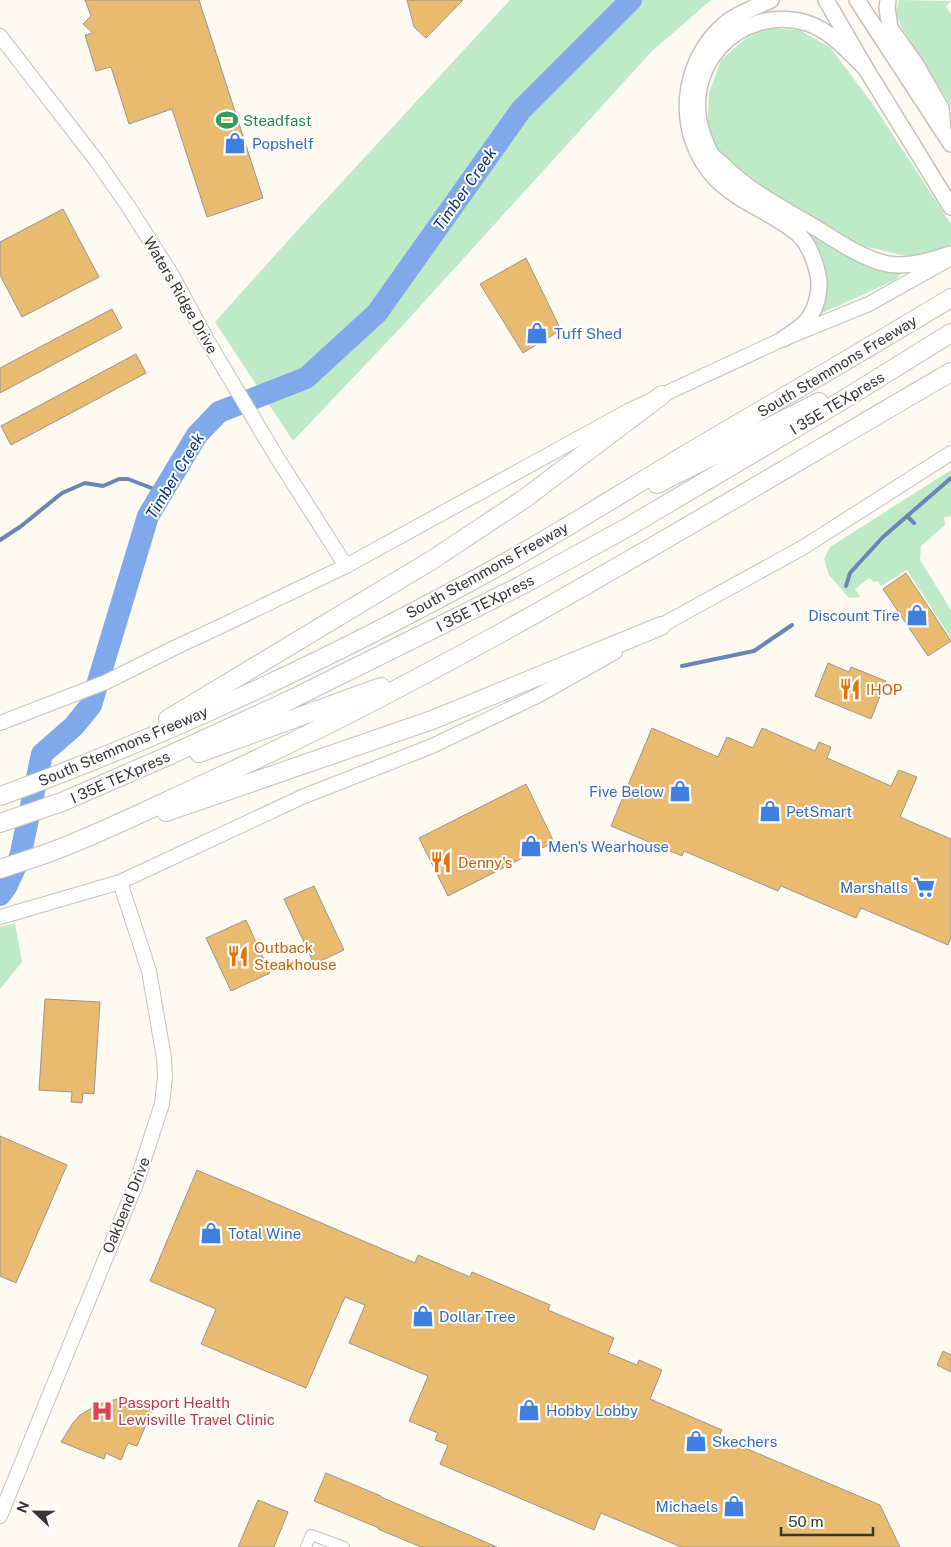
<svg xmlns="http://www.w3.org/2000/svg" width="951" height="1547" viewBox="0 0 951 1547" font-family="'Public Sans',sans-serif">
<rect width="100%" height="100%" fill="#fef9f1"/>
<!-- green -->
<path fill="#beeac7" d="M510,0h201l-59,51 -249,274 -110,116 -78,-119 79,-88z
M899,0l52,1 -5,6 5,7v92c-9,-18 -55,-80 -55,-95 1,-3 2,-8 3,-11z
M766,28l33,2 31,17 42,56 79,121v20l-13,7 -32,5 -43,-10 -110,-62 -32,-25 -14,-28 2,-38 12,-33 24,-21z
M784,215l116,55 2,3 -7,7 -73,33 -4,-1 6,-21z
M951,470v46l-7,1 1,8 -24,21 -1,14 31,50v28l-44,-68 -26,16 -3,-5 -4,1 -5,-4 -14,11 5,8 -11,1 -20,-23 -5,-16 6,-12z
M15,923l7,39 -22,27v-62z"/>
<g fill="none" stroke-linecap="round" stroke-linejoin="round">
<!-- stream -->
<path stroke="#6a86b4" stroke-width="4" d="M907,516l7,7
M0,540l20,-13 42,-34 23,-10 18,3 16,-7h9l34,13
M846,586l4,-13 33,-36 68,-59
M682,666l72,-15 38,-26"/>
<!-- river -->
<path stroke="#80a9eb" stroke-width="22" d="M0,895l6,-8 14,-30 22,-103 32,-28 17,-21 57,-189 49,-81 22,-23 87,-34 71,-65 144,-203 110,-110"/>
</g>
<!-- building -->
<path fill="#e8bb70" stroke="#9b968f" d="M85,0h114l64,198 -56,19 -35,-108 -43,15 -18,-57 -15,4 -11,-36 8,-2 -10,-9 8,-8z
M407,0h56l-37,38 -12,-11z
M63,209l36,68 -77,40 -22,-42v-33z
M526,258l35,72 -38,23 -43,-69z
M112,309l10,19 -122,65v-25z
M136,354l10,19 -135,72 -10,-19z
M906,573l45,68 -23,15 -45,-67z
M828,663l21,9 2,-5 35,14 -15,38 -56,-23z
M652,728l66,29 9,-20 26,11 9,-20 53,23 4,-9 12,5 -4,11 64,28 8,-16 18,7 -17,40 51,22v98l-3,8 -87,-37 -5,10 -75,-32 -3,5 -94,-40 -2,5 -71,-30z
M526,784l28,58 -106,54 -29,-58z
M314,886l30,64 -30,14 -30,-65z
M246,920l24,53 -39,18 -25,-53z
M45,999l55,3 -6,92 -11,-1 -1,10 -11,-1 1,-10 -33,-2z
M0,1136l67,29 -51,118 -16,-7z
M197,1170l218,93 3,-8 52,22 2,-5 78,33 -2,5 66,28 -6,15 29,12 2,-5 23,10 -12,29 72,31 -3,7 161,68 20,42h-219l-80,-34 -7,17 -154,-66 8,-19 -13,-5 3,-7 -29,-12 19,-45 -79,-33 16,-38 -20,-8 -39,91 -105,-44 15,-35 -66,-28z
M943,1351l8,4v17l-14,-7z
M117,1399l19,1 18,5 -17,41 -9,-3 -7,17 -15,-7 -2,6 -43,-17 12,-19 7,-8 19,-11z
M326,1473l55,23v1l116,50h-76l-43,-18 1,-1 -65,-27z
M258,1500l30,12 -14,35h-36z"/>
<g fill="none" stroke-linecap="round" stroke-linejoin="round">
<!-- street casing -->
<g stroke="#c7c2ba" stroke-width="12">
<path id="street" d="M306,1547l5,-12 33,12"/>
</g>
<!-- secondary casing -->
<g stroke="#c7c2ba" stroke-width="16">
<path id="secondary" d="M0,36l96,124 30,43 46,72 35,65 69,116 70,110
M653,630l149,-82 149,-95
M0,723l106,-41 70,-35 41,-19 129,-62 284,-156 153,-71 86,-35 82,-46
M0,917l120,-35 182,-85 130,-51 107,-51 76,-43
M0,1516l136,-332 26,-80 3,-27 -1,-19 -15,-87 -29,-89"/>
</g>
<!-- primary casing -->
<g stroke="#c7c2ba" stroke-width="18">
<path id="primary" d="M771,0c-15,7 -30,12 -44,22 -48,39 -54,113 -10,158 19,19 47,30 69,45 5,4 11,7 15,12 10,11 14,24 17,38 3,13 -1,31 -9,43 -5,8 -18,15 -26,21
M826,0l40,69 85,138
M857,0l94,144
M888,0l-1,8 3,20 25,35 26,45 2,21
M866,69c-18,-18 -35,-38 -59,-46 -69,-20 -128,46 -104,112 2,5 4,13 7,17 2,4 7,8 11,11 25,26 59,44 90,62 24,14 60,41 89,40 18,0 34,-6 51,-11"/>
</g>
<!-- highway casing -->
<g stroke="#c7c2ba" stroke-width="20">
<path id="highway" d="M657,484l162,-82
M168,719l264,-159 92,-61 138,-104
M199,753l182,-66
M0,796c176,-63 346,-145 510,-236 62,-35 123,-74 185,-111 86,-50 171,-100 256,-151
M166,812l266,-92 229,-94
M0,823l62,-21 108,-47 120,-55 232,-115 106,-58 215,-127 108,-67
M0,869c24,-8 48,-15 71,-25 50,-20 99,-45 148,-67 253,-117 491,-265 732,-405"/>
</g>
<!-- street -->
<use href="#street" stroke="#fff" stroke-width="10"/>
<!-- secondary -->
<use href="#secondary" stroke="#fff" stroke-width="14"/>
<!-- primary -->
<use href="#primary" stroke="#fff" stroke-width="15"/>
<!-- highway -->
<use href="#highway" stroke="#fff" stroke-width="18"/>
</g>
<!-- icons -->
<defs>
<g id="stadium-bare" transform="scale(1.725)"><path d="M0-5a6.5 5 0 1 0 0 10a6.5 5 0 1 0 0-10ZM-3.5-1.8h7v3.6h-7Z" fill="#2e9e5b" stroke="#fff" stroke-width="2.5" paint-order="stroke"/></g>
<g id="shop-bare" transform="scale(1.725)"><path d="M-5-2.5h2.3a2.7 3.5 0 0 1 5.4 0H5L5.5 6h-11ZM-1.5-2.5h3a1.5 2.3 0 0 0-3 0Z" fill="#3f7fe0" stroke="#fff" stroke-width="2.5" paint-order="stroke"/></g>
<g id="restaurant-bare" transform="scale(1.725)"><path d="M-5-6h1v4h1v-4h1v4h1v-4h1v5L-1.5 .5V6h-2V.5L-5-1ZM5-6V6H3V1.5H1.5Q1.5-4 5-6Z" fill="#e8710a" stroke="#fff" stroke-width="2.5" paint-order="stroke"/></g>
<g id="supermarket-bare" transform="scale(1.725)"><path d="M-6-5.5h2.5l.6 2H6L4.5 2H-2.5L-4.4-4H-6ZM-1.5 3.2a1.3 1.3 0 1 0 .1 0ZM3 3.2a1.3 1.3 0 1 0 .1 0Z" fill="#3f7fe0" stroke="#fff" stroke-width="2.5" paint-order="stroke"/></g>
<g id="hospital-bare" transform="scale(1.725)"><path d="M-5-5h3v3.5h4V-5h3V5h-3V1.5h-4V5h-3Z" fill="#e0444e" stroke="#fff" stroke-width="2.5" paint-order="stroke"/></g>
</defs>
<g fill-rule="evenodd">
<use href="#stadium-bare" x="227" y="120"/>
<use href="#shop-bare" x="235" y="143"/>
<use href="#shop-bare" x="537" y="333"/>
<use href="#shop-bare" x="917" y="615"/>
<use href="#restaurant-bare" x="850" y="689"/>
<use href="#shop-bare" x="680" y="791"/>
<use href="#shop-bare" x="770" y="811"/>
<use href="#shop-bare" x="531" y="846"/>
<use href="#restaurant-bare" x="441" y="862"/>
<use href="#supermarket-bare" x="924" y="887"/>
<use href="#restaurant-bare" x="238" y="956"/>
<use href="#shop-bare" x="211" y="1233"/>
<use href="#shop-bare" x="423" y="1316"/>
<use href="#shop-bare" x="529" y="1410"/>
<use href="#hospital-bare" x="102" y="1411"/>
<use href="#shop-bare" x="696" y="1441"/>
<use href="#shop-bare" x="734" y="1506"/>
</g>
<g text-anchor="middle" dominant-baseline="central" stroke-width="4" stroke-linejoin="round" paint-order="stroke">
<!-- leisure labels -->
<g font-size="15" fill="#27864d" stroke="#fff" text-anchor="start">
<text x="243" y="120">Steadfast</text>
</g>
<!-- shop labels -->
<g font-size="15" fill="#366cbe" stroke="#fff" text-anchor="start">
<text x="252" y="143">Popshelf</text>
<text x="554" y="333">Tuff Shed</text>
<text x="900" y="615" text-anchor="end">Discount Tire</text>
<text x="664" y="791" text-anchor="end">Five Below</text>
<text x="786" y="811">PetSmart</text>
<text x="548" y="846">Men's Wearhouse</text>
<text x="908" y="887" text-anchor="end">Marshalls</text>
<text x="228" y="1233">Total Wine</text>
<text x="439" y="1316">Dollar Tree</text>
<text x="546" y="1410">Hobby Lobby</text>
<text x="712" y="1441">Skechers</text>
<text x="718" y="1506" text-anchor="end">Michaels</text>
</g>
<!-- street labels -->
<g font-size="15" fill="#383633" stroke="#fff">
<text transform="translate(181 295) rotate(60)">Waters Ridge Drive</text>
<text transform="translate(837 366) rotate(-31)">South Stemmons Freeway</text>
<text transform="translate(837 403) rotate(-31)">I 35E TEXpress</text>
<text transform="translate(487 570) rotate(-29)">South Stemmons Freeway</text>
<text transform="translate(485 603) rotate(-27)">I 35E TEXpress</text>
<text transform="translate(123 746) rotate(-23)">South Stemmons Freeway</text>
<text transform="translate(120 777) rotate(-24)">I 35E TEXpress</text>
<text transform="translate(126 1205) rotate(-68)">Oakbend Drive</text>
</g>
<!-- food labels -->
<g font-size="15" fill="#c56008" stroke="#fff" text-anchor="start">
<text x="866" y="689">IHOP</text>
<text x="458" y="862">Denny's</text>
<text x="254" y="947">Outback<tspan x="254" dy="17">Steakhouse</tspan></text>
</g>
<!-- health labels -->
<g font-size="15" fill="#be3a42" stroke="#fff" text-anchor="start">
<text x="118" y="1402">Passport Health<tspan x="118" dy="17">Lewisville Travel Clinic</tspan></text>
</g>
<!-- water labels -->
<g font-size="16" font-style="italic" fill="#043480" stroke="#fff">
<text transform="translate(465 189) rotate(-55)">Timber Creek</text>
<text transform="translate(175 476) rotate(-59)">Timber Creek</text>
</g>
</g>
<!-- north arrow -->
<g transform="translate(35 1512) rotate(292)" stroke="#ffffff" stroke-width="4" paint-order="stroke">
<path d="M0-4L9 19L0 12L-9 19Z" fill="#383633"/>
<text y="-8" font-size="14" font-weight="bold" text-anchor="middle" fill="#383633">N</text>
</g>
<!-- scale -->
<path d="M781 1527v8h92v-8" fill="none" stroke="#383633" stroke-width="2.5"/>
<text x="788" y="1527" font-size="15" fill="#383633" stroke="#ffffff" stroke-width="4" paint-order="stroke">50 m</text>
</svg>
